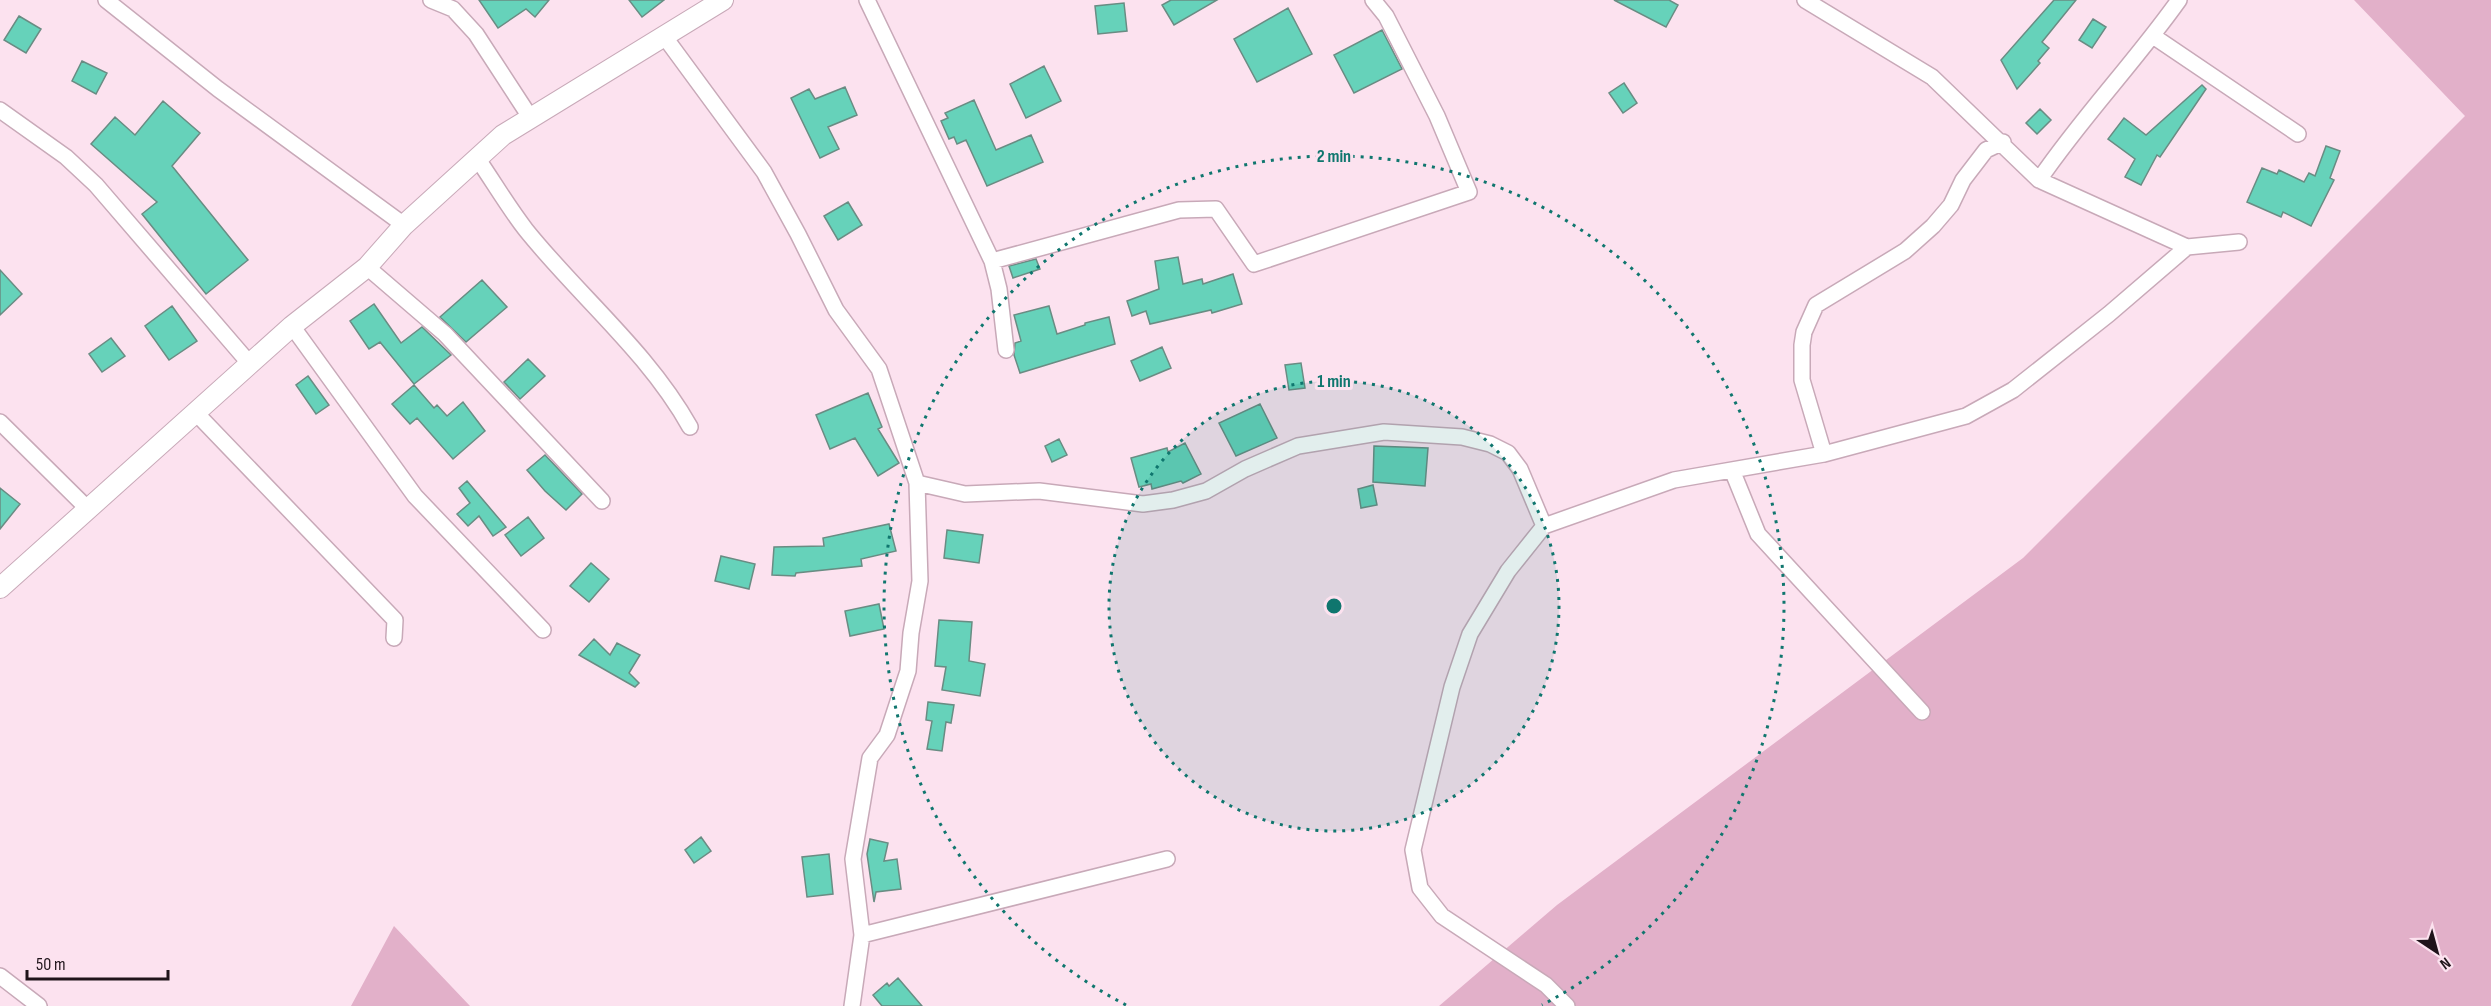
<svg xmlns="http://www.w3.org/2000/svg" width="2491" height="1006" viewBox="0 0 2491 1006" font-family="'Sofia Sans Condensed',sans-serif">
<rect width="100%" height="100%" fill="#fce2ef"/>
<!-- green -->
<path fill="#e2b0c9" d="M2354,0h137v1006h-1052l118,-101 466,-347 442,-442z
M394,926l76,80h-119z"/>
<!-- building -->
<path fill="#66d2ba" stroke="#698c83" stroke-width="1.5" d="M479,0h70l-14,17 -9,-8 -28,19z
M629,0h35l-22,17z
M1171,0h46l-43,25 -12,-20z
M1614,0h55l9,5 -12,22z
M2054,0h22l-34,42 7,6 -11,13 2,2 -23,26 -16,-29z
M1124,3l3,28 -29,3 -3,-28z
M1288,8l24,46 -55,28 -23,-43z
M19,16l22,13 -15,24 -22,-13z
M2093,19l13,8 -14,21 -13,-8z
M1382,30l20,39 -48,24 -20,-38z
M82,61l25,12 -11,21 -24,-13z
M1044,66l17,35 -35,17 -16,-34z
M1624,83l13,20 -14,10 -14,-20z
M2202,85l4,4 -46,68 -3,-2 -16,30 -16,-8 10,-18 -27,-20 16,-21 22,17z
M845,87l12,28 -29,12 11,22 -19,9 -29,-60 18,-9 6,10z
M974,100l22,50 35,-15 12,27 -56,24 -21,-46 -9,4 -3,-7 -5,2 -8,-18 7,-3 -3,-5z
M163,101l37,32 -28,33 76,94 -42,34 -64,-80 15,-12 -66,-58 24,-27 20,18z
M2040,109l11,11 -14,14 -11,-11z
M2326,146l14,5 -10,27 4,2 -23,46 -28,-14 -2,5 -34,-15 15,-34 15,6 2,-4 25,12 5,-9 6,3z
M848,202l14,23 -24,15 -14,-24z
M1178,257l5,27 19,-5 1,5 30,-10 9,30 -30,9 -1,-3 -61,14 -4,-13 -14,5 -5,-15 32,-12 -4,-28z
M1036,259l4,10 -27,9 -4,-12z
M0,270l22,24 -22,21z
M482,280l25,27 -41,35 -26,-25z
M374,304l27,39 21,-16 29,28 -37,29 -34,-42 -11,7 -19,-28z
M172,306l25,35 -28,19 -24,-34z
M1049,306l8,28 28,-9v-2l24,-6 6,27 -95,29 -6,-18 1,-12 6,-2 -7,-26z
M111,338l14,18 -23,16 -13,-18z
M1162,347l9,21 -31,13 -9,-20z
M528,359l17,17 -25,23 -16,-17z
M1301,363l4,25 -16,2 -4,-25z
M308,376l21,29 -13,9 -20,-29z
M414,385l20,23 3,-3 10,11 16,-14 22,29 -32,28 -36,-41 -7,6 -18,-20z
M868,393l14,34 -4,2 21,34 -21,13 -23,-38 -25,11 -14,-34z
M1260,404l17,34 -41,18 -17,-33z
M1059,439l8,16 -15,7 -7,-16z
M1185,443l16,31 -18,9 -2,-2 -29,8 -1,-5 -12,3 -8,-29 36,-10 1,4z
M1374,446l54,2 -3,38 -52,-4z
M545,455l37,39 -16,16 -21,-19 -18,-21z
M467,481l39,46 -13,9 -14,-20 -11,10 -11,-12 13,-11 -11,-15z
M1373,485l4,20 -16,3 -3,-19z
M0,488l20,16 -20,25z
M528,517l16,21 -23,18 -16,-21z
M889,524l7,27 -35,8 1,7 -66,7 -1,3 -23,-1 2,-28 50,-1 -1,-8z
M947,530l36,5 -4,28 -35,-5z
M721,556l34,8 -6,25 -34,-8z
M591,563l18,16 -20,23 -19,-16z
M879,604l5,25 -34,7 -5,-25z
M939,620l33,2 -3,39 16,3 -5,32 -38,-6 4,-23 -11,-1z
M594,639l16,16 7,-12 23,12 -11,18 10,10 -4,4 -56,-32z
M928,702l26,3 -3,18 -5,-1 -4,29 -15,-2 5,-28 -6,-1z
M701,837l10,14 -17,12 -9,-13z
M870,839l18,4 -4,18 13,-2 4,30 -25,3 -2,10 -7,-48z
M829,854l4,40 -26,3 -5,-40z
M898,978l24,28h-40l-9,-11 14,-12 2,3z"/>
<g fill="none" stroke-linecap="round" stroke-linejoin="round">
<!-- minor casing -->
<g stroke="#c8a9b8" stroke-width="18">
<path id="minor" d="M106,0l112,89 186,136
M431,0l22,9 23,25 54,83
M867,0l125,261 7,28 7,61
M1805,0l127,77 107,103 148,67
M664,36l100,136 34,62 38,76 43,59 38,114 3,98 -9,52 -3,38 -21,64 -17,23 -17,101 9,76 -10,71
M2153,36l145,98
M0,110l66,47 30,28 154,179
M477,158c16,23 31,49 49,72 53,66 122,122 164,197
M2039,180c43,-63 96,-118 140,-180
M992,261l187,-51 37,-1 38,55 215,-72 -32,-76 -51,-100 -13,-16
M367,267l78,67 157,167
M292,326l123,170 128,134
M196,413l199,207 -1,18
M0,422l88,87
M1824,454l-22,-74v-35l2,-13 12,-27 89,-54 28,-25 18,-21 12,-25 23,-30 17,-8
M1732,470l26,64 164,178
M917,483l48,11 74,-3 104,13 30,-4 33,-9 39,-22 53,-23 86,-14 78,5 28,7 18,9 12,16 24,57
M862,935l305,-76
M0,976l39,30
M1567,1006l-21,-21 -104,-69 -22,-28 -7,-38 39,-163 18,-53 38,-63 36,-45 130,-46 150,-26 142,-38 47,-26 96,-76 78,-67 52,-5"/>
</g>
<!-- tertiary casing -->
<g stroke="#c8a9b8" stroke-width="22">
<path id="tertiary" d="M0,588l292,-262 75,-59 37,-42 99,-90 220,-135"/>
</g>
<!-- minor -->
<use href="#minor" stroke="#fff" stroke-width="15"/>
<!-- tertiary -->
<use href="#tertiary" stroke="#fff" stroke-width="20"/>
</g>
<!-- distance rings -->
<circle cx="1334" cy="606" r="225" fill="#0f766e" fill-opacity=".12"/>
<g fill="none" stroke="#0f766e" stroke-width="3" stroke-dasharray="3 6">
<circle cx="1334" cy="606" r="225"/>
<path d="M1126 1005A450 450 0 1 1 1542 1005"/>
</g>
<circle cx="1334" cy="606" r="9" fill="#0f766e" stroke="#fce2ef" stroke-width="3"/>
<g font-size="18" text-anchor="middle" font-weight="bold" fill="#0f766e" stroke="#fce2ef" stroke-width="6" stroke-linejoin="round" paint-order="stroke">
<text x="1334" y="162">2 min</text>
<text x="1334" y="387">1 min</text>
</g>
<!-- north arrow -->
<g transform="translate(2437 952) rotate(144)" stroke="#fce2ef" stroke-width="4.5" paint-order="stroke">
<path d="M0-4.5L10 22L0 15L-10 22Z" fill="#1f141a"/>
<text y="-9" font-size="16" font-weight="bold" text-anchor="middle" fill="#1f141a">N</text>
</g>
<!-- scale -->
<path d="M27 970v9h141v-9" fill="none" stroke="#1f141a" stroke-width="3"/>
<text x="36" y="970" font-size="18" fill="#1f141a" stroke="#fce2ef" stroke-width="4.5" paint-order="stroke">50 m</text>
</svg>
